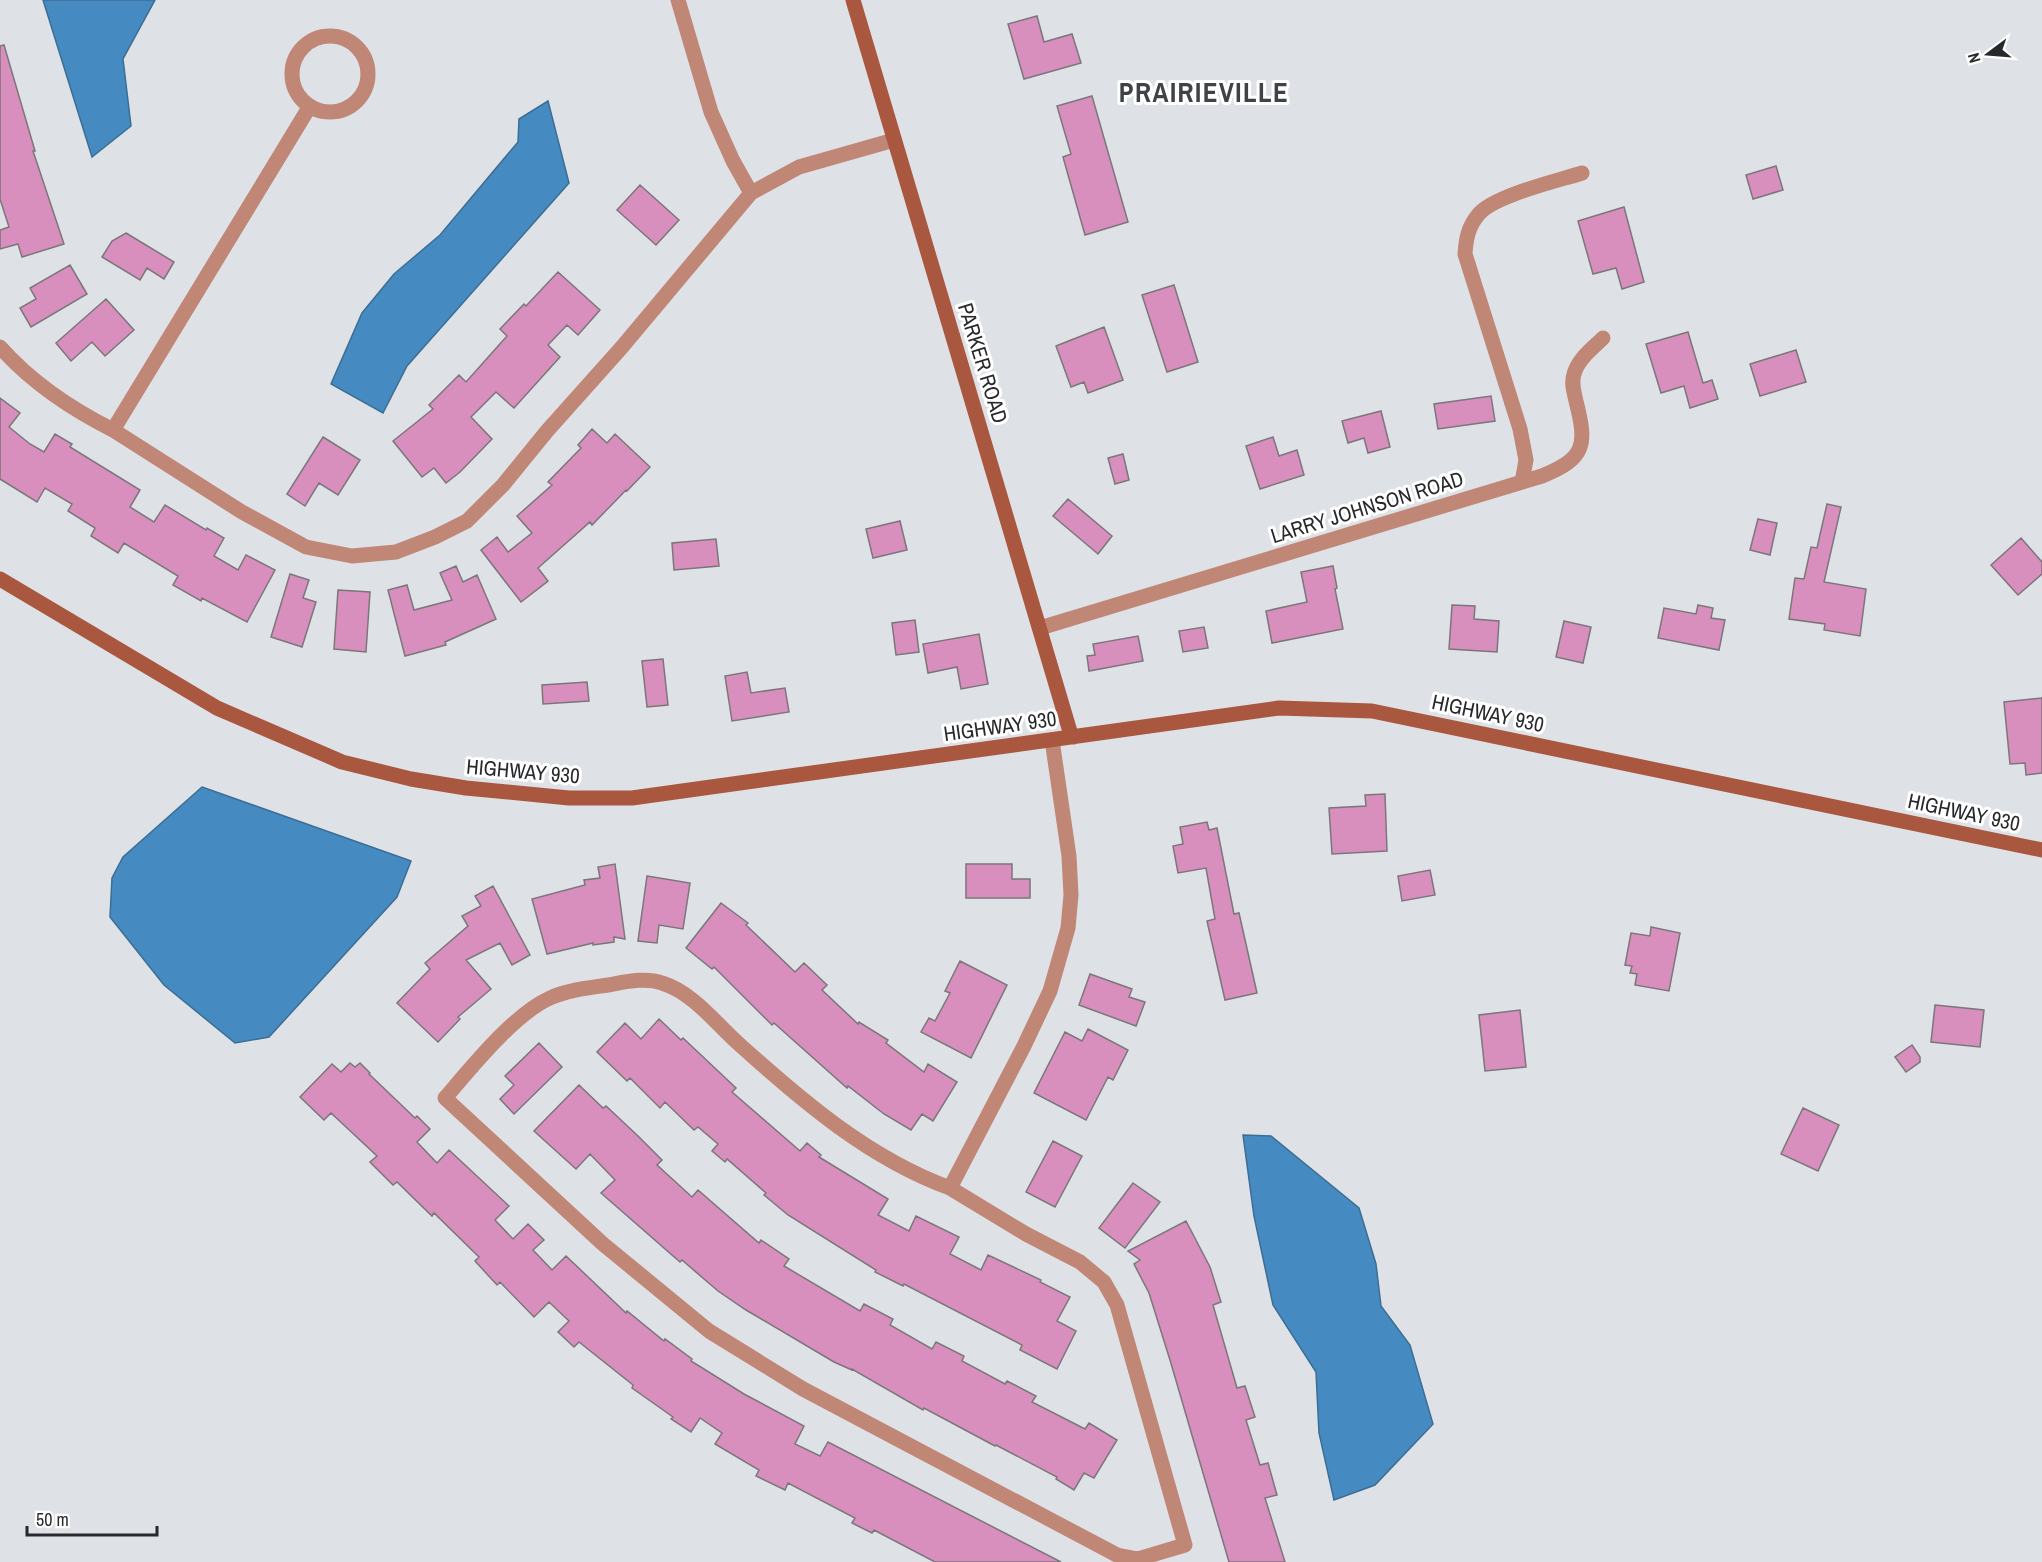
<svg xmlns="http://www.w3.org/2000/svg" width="2042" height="1562" viewBox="0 0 2042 1562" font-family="'Archivo Narrow',sans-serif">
<rect width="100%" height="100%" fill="#dee2e7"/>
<!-- water -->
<path fill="#458bc1" stroke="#3c6e94" stroke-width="1.5" d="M43,0h112l-32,59 8,67 -39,31z
M548,101l21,82 -162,183 -24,47 -52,-29 31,-71 32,-39 46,-39 78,-93 1,-23z
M202,787l209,74 -14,36 -128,140 -34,6 -71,-58 -54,-68 2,-39 11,-21z
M1243,1135l28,1 88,72 17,56 5,42 29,39 23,79 -58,61 -41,15 -15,-67 -3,-61 -43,-67 -19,-89z"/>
<!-- building -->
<path fill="#d98fbe" stroke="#7b7679" stroke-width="1.5" d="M1037,16l7,26 28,-8 9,29 -57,16 -16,-55z
M4,45l31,106h-2l31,93 -42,13 -4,-13 -18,5v-19l9,-3 -9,-28v-153z
M1092,96l36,126 -43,13 -22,-78 8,-3 -14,-48z
M1776,166l7,24 -30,9 -7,-24z
M640,185l39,35 -23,25 -39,-35z
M1624,207l20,75 -22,7 -6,-21 -23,6 -15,-53z
M126,233l48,29 -10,17 -17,-11 -7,12 -38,-23 10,-16z
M70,265l17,29 -56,33 -11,-19 16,-9 -6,-11z
M558,272l42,38 -22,25 -11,-10 -19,20 12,12 -46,51 -18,-16 -25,25 21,22 -32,33 -14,11 -12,-15 -12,9 -29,-36 40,-32 -4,-4 30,-30 7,7 41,-46 -7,-7 24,-25 2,2z
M1174,285l24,77 -31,10 -25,-77z
M106,299l28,31 -29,26 -13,-14 -21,19 -15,-18z
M1104,327l19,53 -35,13 -4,-11 -13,5 -15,-41z
M1688,332l15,51 9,-3 6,19 -28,9 -6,-22 -23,7 -15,-49z
M1796,350l10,32 -46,14 -10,-32z
M1491,396l4,25 -57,8 -4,-25z
M0,398l20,15 -11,14 21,17 14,8 11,-18 17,10 -2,3 70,43 -10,17 24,15 11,-17 41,25 1,-2 17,10 -10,18 24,14 8,-15 29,15 -28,52 -45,-24 -1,3 -28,-16 5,-9 -54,-33 -6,10 -27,-17 4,-8 -27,-17 4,-7 -27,-16 -8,14 -37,-23z
M1381,411l9,36 -22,6 -4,-15 -16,5 -6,-22z
M592,429l15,14 8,-9 35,33 -23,24 -1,-1 -34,35 -2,-3 -52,46 10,13 -27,21 -40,-52 16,-13 11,15 24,-19 -15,-17 35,-31 -4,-3 33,-34 -3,-3z
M323,437l37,23 -22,35 -19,-12 -14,23 -18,-12z
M1273,437l6,19 18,-6 7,25 -44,14 -14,-43z
M1123,454l6,26 -14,4 -7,-26z
M1068,499l44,37 -14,18 -45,-38z
M1827,504l14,3 -17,75 42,7 -6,47 -36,-6 1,-6 -36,-5 6,-41 9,1 7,-32 6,1z
M1758,519l19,4 -7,32 -20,-5z
M900,521l7,29 -34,8 -7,-29z
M2021,538l21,24v12l-24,21 -27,-30z
M716,539l3,27 -45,4 -2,-27z
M456,566l7,16 14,-7 19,44 -51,23 1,3 -41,11 -17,-66 19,-5 7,25 38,-10 -12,-27z
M1333,566l4,22 -2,1 8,40 -71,14 -6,-32 41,-9 -6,-30z
M290,574l19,6 -6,18 13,4 -14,45 -31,-10z
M338,590l32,2 -4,60 -32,-3z
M1452,605l23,1 -1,13 25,2 -2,31 -48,-3z
M1698,605l15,3 -2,10 14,2 -6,30 -61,-12 6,-30 32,6z
M915,620l4,32 -23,3 -4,-32z
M1564,621l27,6 -8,36 -27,-6z
M1204,627l4,21 -25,4 -4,-21z
M979,634l9,50 -27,5 -4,-22 -29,6 -5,-29z
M1138,636l5,25 -54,10 -2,-15 8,-1 -2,-11z
M663,659l5,46 -21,2 -5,-46z
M747,672l4,21 34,-5 4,24 -57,9 -7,-45z
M587,682l2,19 -46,3 -1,-19z
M2042,698v75l-16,2 -1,-12 -15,1 -6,-62z
M1385,794l2,57 -55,3 -3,-46 37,-2 -1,-11z
M1207,822l2,8 8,-2 17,86 5,-1 18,80 -32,7 -18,-79 8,-2 -9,-51 -28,5 -5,-27 10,-2 -3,-17z
M615,864l10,75 -11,-2v5l-21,3v-2l-46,11 -15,-55 53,-14 -1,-5 16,-2 -2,-11z
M966,864h46v15h18v19h-64z
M1430,870l5,25 -33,6 -4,-25z
M647,876l43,7 -7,46 -24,-4 -2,18 -19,-2z
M493,886l37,69 -18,10 -12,-22 -34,17 25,29 -33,28 2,2 -22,23 -41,-39 33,-34 -5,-6 43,-37 -6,-10 19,-10 -6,-10z
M721,903l27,20 -2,2 49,47 9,-9 23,22 -5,5 36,34 1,-2 29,18 -2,3 38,29 4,-8 29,18 -24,39 -11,-7 -11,16 -27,-16 -36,-28 -1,2 -73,-65 -2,2 -58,-58 -2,2 -26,-21z
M1651,927l29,6 -11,58 -34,-6 2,-11 -7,-1 2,-7 -7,-1 6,-32 19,3z
M960,961l47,24 -36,73 -50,-26 8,-14 6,3 15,-28 -5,-2z
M1090,974l42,15 -3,8 16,5 -9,24 -57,-21z
M1935,1005l49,5 -4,37 -49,-5z
M1520,1010l6,57 -41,4 -6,-56z
M659,1019l22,21 2,-2 53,50 -4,4 68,59 7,-8 14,12 -2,2 69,42 -10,16 31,16 7,-15 43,21 -9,17 31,16 7,-15 53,25 -1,2 30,15 -13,24 19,10 -19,38 -37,-19 2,-5 -118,-61 -1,2 -28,-14 1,-2 -88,-55 -24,-20 2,-2 -39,-34 -2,3 -13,-11 6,-7 -20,-17 -4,3 -29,-28 -5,6 -30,-30 -3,3 -30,-29 28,-29 16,16z
M1088,1029l40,21 -15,30 -5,-3 -22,43 -52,-27 31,-61 17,9z
M539,1043l23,24 -48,47 -14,-15 14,-14 -9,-9z
M1912,1045l8,12v5l-14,10 -11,-15z
M350,1063l5,4 5,-4 10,10 -1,1 46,44 2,-2 13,13 -13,13 20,21 12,-13 60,56 -14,14 18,19 15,-15 16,16 -11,10 19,20 14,-14 60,57 1,-2 37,30 1,-2 27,20 -1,2 53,33 60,32 -9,18 25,12 8,-14 233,120h-126l-61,-32 -2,3 -20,-10 3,-5 -67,-35 -3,7 -29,-14 3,-6 -44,-26 7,-11 -22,-15 -9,14 -20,-13 2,-2 -41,-29 1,-3 -54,-43 -5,5 -16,-15 11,-11 -20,-19 -15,15 -34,-35 -3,3 -22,-24 4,-4 -45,-44 -2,3 -35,-34 -4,3 -23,-23 7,-6 -46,-43 -7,7 -24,-23 32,-33 9,8z
M579,1085l24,23 3,-2 32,30 24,24 -5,5 35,32 6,-7 61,53 2,-3 28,19 -5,7 76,45 4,-7 29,15 -3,6 42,24 4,-7 28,14 -2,5 43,23 2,-3 29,15 -4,6 53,27 4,-6 28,17 -23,38 -10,-5 -10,17 -18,-11 1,-2 -61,-32 -1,1 -71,-38 -1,2 -71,-41v1l-18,-8 -88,-52 -28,-19 -36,-31 -2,2 -79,-69 14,-13 -25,-26 -14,15 -42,-38z
M1803,1108l36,17 -21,46 -37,-17z
M1053,1141l29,15 -27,51 -29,-15z
M1133,1183l27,19 -35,46 -26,-20z
M1186,1221l24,46 11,35 -8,3 24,83 8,-2 10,31 -9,3 14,45 8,-2 9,32 -12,3 20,64h-56l-59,-202 -21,-67 -15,-29 6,-4 -12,-9z"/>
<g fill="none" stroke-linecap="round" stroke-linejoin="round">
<!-- street -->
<path stroke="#c08676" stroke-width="15" d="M678,0l33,112 22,49 18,32
M292 74a38 38 0 1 1 76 0a38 38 0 1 1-76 0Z
M310,106l-197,324 129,82 64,35 46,9 44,-4 39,-15 32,-16 36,-36 44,-54 75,-84 129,-154 48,-26 95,-27
M0,347c32,36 71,62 113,83
M1522,482l4,-22 -6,-31 -55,-175c1,-15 3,-27 13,-39 14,-19 79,-34 104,-42
M1040,628l502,-152c44,-18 45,-31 34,-75 -2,-9 -5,-18 -2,-27 4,-15 18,-25 29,-36
M950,1188c-80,-29 -148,-87 -210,-143 -24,-21 -46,-52 -78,-62 -17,-6 -37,-1 -54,2 -20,3 -40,5 -58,13 -36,16 -79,70 -105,100l158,146 106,87 94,58 314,166 21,4 47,-14 -68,-240 -13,-23 -24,-20 -54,-28 -76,-46 74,-142 26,-55 18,-63 3,-33 -2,-39 -17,-116"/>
<!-- secondary -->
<path stroke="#aa5740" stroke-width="15" d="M853,0l218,735 3,2
M0,579l217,129 125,54 69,17 55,9 103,10h63l647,-90 93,3 670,139"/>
</g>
<g text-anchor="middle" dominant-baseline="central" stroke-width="6" stroke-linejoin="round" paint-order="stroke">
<!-- street labels -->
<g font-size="21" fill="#28292b" stroke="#fff">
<text transform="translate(983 363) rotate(73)">PARKER ROAD</text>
<text transform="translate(1367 507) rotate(-17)">LARRY JOHNSON ROAD</text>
<text transform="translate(1488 713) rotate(12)">HIGHWAY 930</text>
<text transform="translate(1000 726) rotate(-8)">HIGHWAY 930</text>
<text transform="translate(523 771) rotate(5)">HIGHWAY 930</text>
<text transform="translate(1964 812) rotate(12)">HIGHWAY 930</text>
</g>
<!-- district labels -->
<g font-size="27" font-weight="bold" letter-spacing="1.5" fill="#3f4246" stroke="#fff">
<text x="1204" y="92">PRAIRIEVILLE</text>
</g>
</g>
<!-- north arrow -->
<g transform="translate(1988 54) rotate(254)" stroke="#ffffff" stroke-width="4.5" paint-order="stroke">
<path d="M0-4.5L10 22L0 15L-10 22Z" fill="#28292b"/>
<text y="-9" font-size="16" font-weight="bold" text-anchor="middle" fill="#28292b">N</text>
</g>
<!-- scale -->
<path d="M27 1526v9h130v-9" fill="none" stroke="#28292b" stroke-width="3"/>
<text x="36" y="1526" font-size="18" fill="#28292b" stroke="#ffffff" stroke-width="4.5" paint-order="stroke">50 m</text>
</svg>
